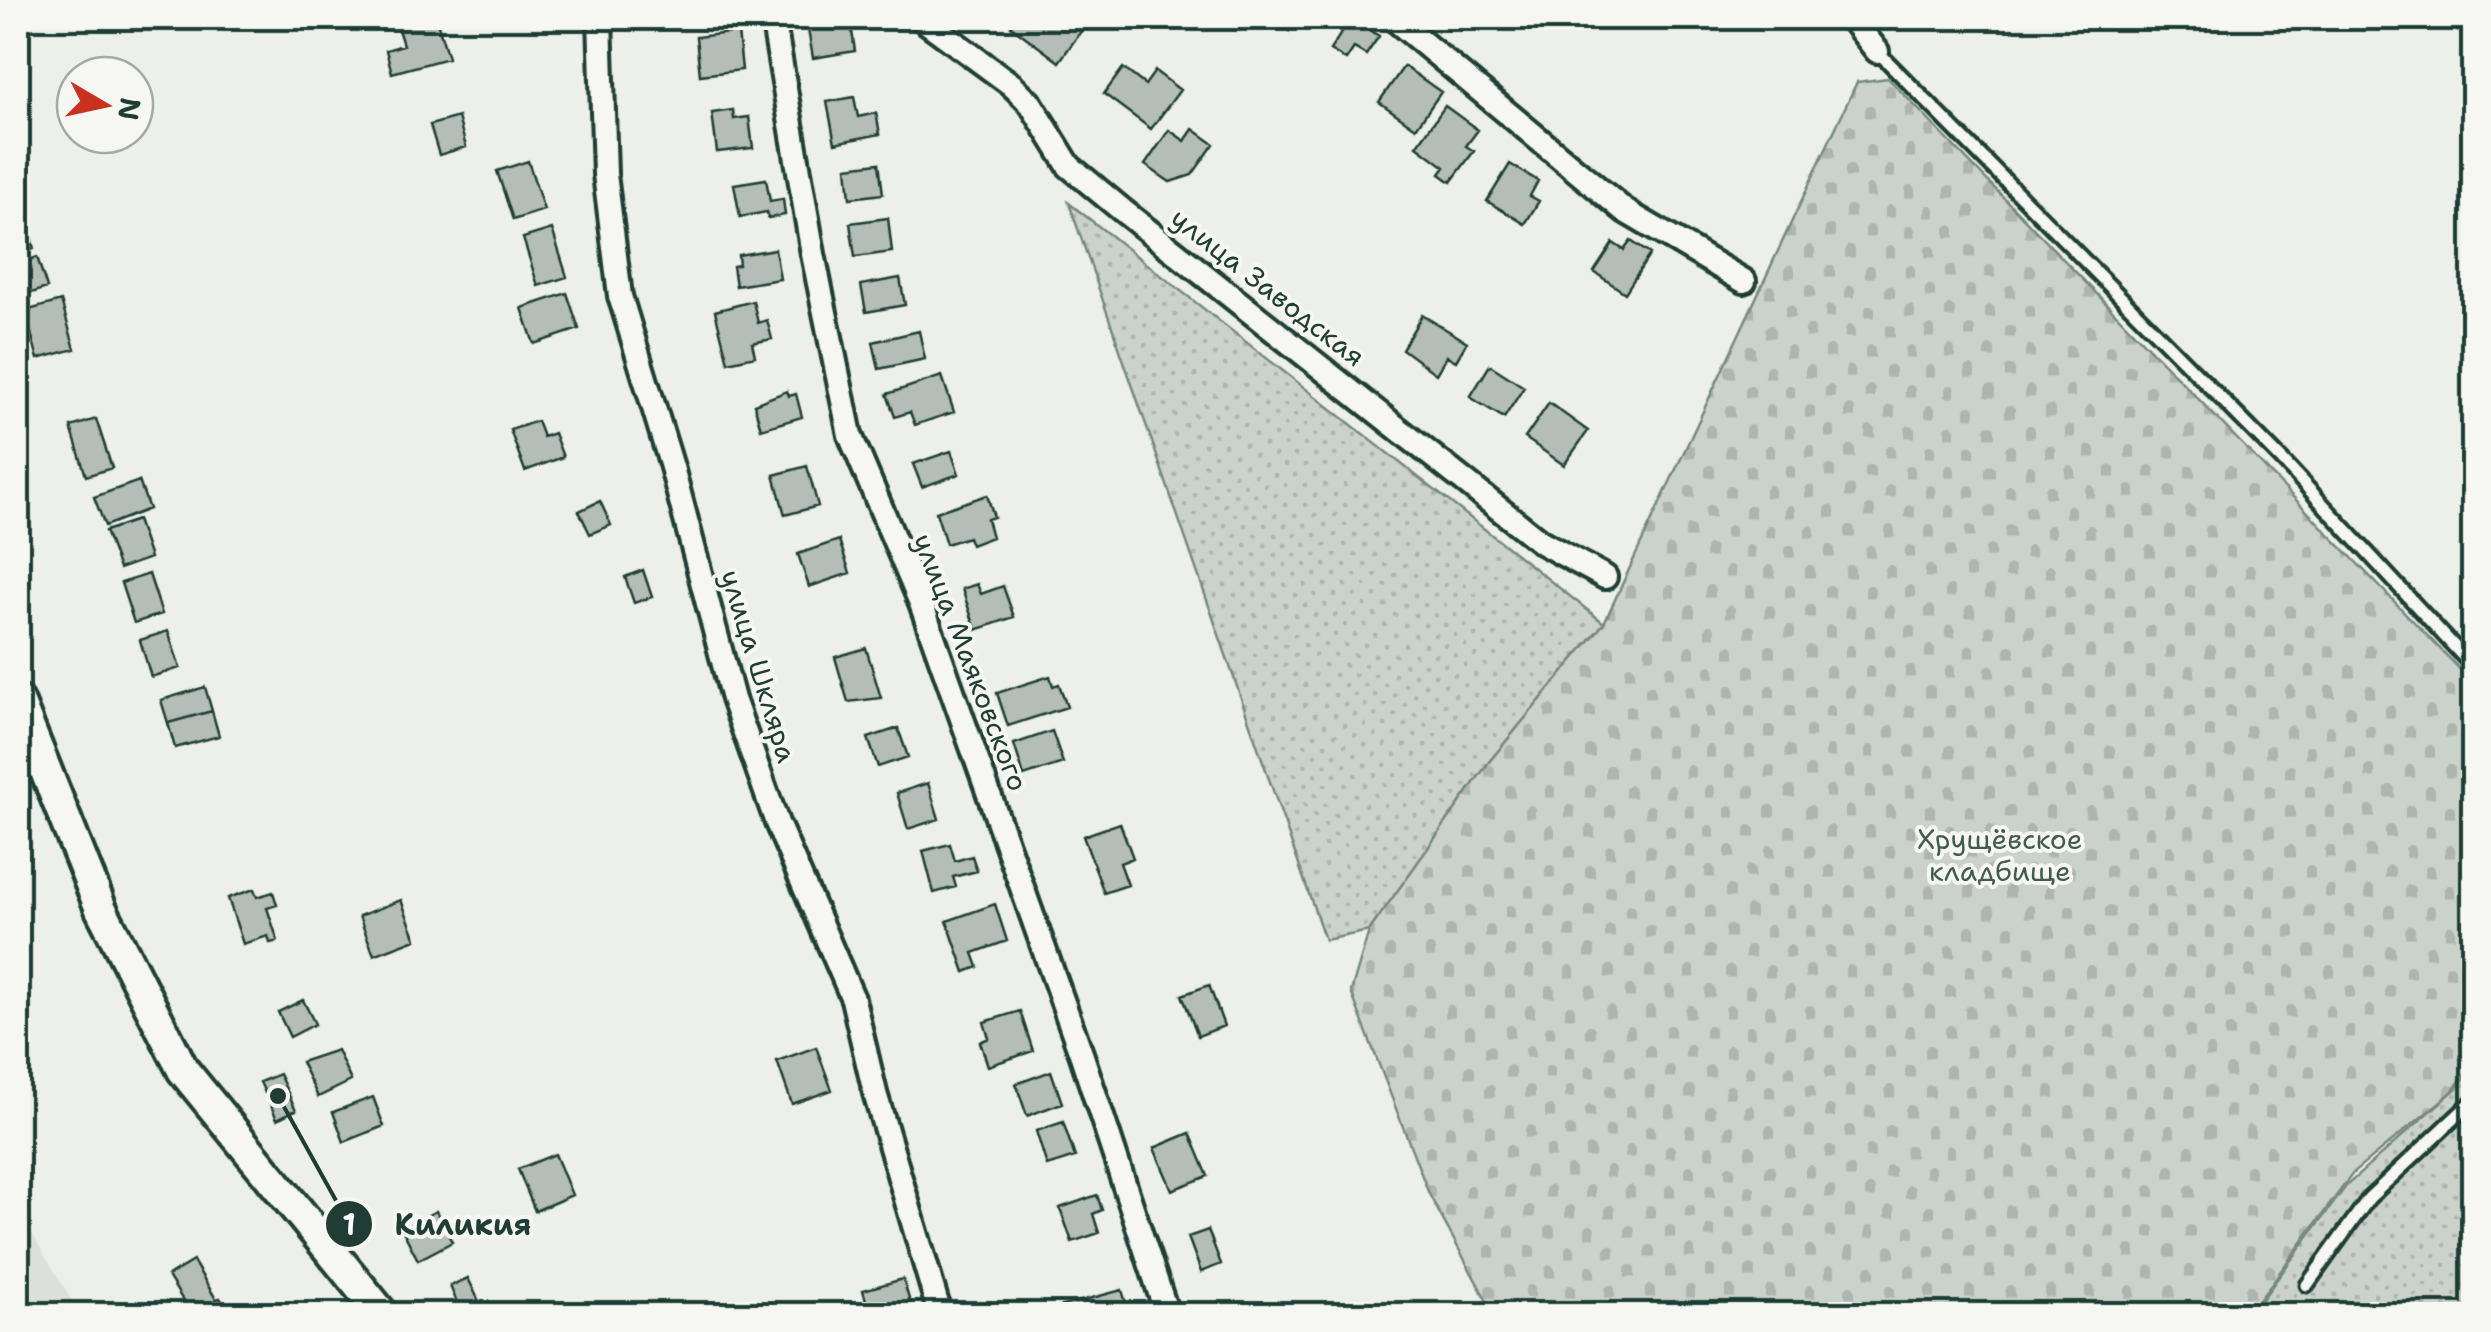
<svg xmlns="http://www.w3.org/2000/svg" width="2491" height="1332" viewBox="0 0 2491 1332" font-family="'Shantell Sans',sans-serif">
<defs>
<pattern id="green-dots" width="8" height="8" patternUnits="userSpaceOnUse" patternTransform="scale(2.5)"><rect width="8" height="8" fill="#cbd2cc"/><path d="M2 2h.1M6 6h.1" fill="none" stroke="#aeb5b0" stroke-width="1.8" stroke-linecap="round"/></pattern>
<pattern id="cemetery-stones" width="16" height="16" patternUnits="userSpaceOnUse" patternTransform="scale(2.5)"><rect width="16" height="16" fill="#cbd2cc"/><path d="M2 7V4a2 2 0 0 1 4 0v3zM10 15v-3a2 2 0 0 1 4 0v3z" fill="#aeb5b0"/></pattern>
</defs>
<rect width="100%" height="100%" fill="#edefea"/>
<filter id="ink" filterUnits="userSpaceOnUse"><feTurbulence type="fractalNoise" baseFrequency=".01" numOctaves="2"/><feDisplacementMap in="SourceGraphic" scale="20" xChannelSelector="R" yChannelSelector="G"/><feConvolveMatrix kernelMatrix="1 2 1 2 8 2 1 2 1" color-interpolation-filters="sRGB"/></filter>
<g filter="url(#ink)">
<!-- built -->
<path fill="#dce0db" d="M18,1210l62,104h-62z"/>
<!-- green -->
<path fill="url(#green-dots)" stroke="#758880" stroke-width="2.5" d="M1069,203l535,420 -115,139 -120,169 -44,9z
M2473,1067v247h-222l96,-129 111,-98z"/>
<!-- cemetery -->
<path fill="url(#cemetery-stones)" stroke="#758880" stroke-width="2.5" d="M1888,78l585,605v379l-21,30 -99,81 -104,141h-755l-65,-120 -78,-202 18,-61 120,-169 115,-139 253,-541z"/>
<!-- building -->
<path fill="#b4bdb8" stroke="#1f3d34" stroke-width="2.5" d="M436,18l12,40 -56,15 -6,-23 17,-5 -6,-19z
M806,18h44l5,33 -42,7z
M1018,18h70l2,1 -31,43 -48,-36z
M1268,18h29l-8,13z
M1351,18l28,18 -13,19 -12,-7 -8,12 -16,-10z
M738,32l4,38 -42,5 -4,-38z
M1404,66l37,26 -25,36 -37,-26z
M1123,68l22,17 10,-14 25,19 -29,39 -47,-35z
M854,97l4,20 18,-4 4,21 -45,9 -8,-41z
M1445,106l33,24 -12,16 8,5 -23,31 -11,-8 5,-7 -28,-21z
M733,110l1,9 15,-2 4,31 -36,4 -5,-39z
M458,117l8,30 -27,8 -9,-30z
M1193,129l21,15 -22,31 -22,7 -25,-17 24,-35 16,11z
M528,161l16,49 -31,10 -16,-49z
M879,163l4,31 -33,4 -3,-31z
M1510,164l28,17 -8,15 9,5 -14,23 -38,-23z
M766,179l4,22 13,-2 2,16 -17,3 -1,-6 -27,5 -6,-33z
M22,204l12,45 -16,5v-49z
M888,218l4,34 -37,5 -5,-34z
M552,229l15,48 -29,9 -15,-48z
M1631,241l19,13 -25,39 -31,-21 19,-29 11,7z
M775,249l5,30 -44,7 -3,-20 6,-1 -1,-10z
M37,257l10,31 -28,9 -1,-33z
M900,278l5,27 -39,7 -5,-27z
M567,293l12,36 -45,15 -12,-36z
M61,301l14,48 -37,10 -13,-48z
M753,301l5,22 9,-3 5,19 -20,4 3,13 -27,6 -13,-51z
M1422,315l45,27 -11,19 -9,-5 -11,18 -34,-25z
M919,331l6,28 -46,10 -6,-27z
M1490,365l34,22 -20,31 -34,-21z
M942,376l12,36 -39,13 -5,-13 -15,5 -8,-23z
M787,391l2,5 7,-2 6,23 -41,12 -7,-25z
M1549,403l39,28 -24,34 -39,-27z
M96,419l16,49 -26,8 -15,-49z
M537,421l6,16 11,-4 9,24 -38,14 -15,-41z
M951,451l8,23 -37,13 -9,-23z
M807,466l11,40 -33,9 -11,-40z
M139,481l10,28 -44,17 -11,-29z
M987,495l7,22 -7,2 5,18 -21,8 -3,-8 -22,7 -10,-32z
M600,501l11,24 -21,9 -11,-23z
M137,520l13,38 -31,11 -14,-38z
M839,540l11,33 -41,14 -11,-33z
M643,570l9,27 -18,6 -9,-26z
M149,574l13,40 -28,9 -13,-40z
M977,584l4,10 22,-8 11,31 -38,13 -14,-41z
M168,631l12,37 -29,9 -11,-37z
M866,648l15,50 -33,4 -13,-45z
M1050,676l3,10 6,-2 8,23 -59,19 -11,-33z
M205,687l7,24 -44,12 -7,-23z
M212,711l7,25 -44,12 -7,-25z
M898,728l10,29 -30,10 -10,-29z
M1052,731l11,32 -39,13 -10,-32z
M928,783l11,36 -31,10 -11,-36z
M1120,823l13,35 -13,5 8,22 -24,8 -21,-57z
M950,844l5,17 17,-5 5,15 -24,6 3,10 -22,6 -11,-42z
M254,889l3,8 16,-5 4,13 -10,3 11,33 -8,2 -2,-7 -25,8 -15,-46z
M401,900l15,39 -42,16 -15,-39z
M995,904l12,37 -34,12 5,14 -13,5 -18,-51z
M1209,985l15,41 -26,10 -16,-41z
M303,1000l12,24 -25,13 -12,-25z
M1020,1011l13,40 -45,15 -8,-24 9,-4 -5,-16z
M816,1047l16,43 -40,14 -15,-43z
M337,1050l14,31 -33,16 -17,-35z
M1051,1071l11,32 -35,13 -11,-32z
M279,1074l17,36 -19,9 -17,-37z
M373,1097l11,29 -40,16 -11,-30z
M1063,1122l12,35 -28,9 -11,-35z
M1190,1133l18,43 -36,14 -18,-42z
M555,1154l17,41 -37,16 -17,-42z
M1097,1195l5,15 -9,4 6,19 -27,9 -12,-34z
M436,1211l16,31 -34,18 -16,-31z
M1208,1230l13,34 -20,8 -13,-35z
M193,1261l23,38 4,-1 10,16h-39l-23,-38z
M468,1278l17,36h-23l-12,-28z
M903,1279l9,30 -42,5 -7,-24z
M1122,1290l7,23 -65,1 -2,-8z
M1240,1306l3,8h-29z"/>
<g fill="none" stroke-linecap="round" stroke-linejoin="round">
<!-- lane casing -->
<g stroke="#1f3d34" stroke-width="19">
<path id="lane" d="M1877,51l405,409 192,208
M2307,1285l62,-87 105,-98"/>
</g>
<!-- street casing -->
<g stroke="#1f3d34" stroke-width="30">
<path id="street" d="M600,18l5,156 15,122 52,171 61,232 44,124 76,176 22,94 65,221
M773,18l40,236 37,181 71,168 161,453 85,258
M921,18l91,67 19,19 38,62 53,44 419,332 64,35
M1393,18l232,193 119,70
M1851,18l26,33"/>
</g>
<!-- secondary casing -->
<g stroke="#1f3d34" stroke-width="38">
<path id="secondary" d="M18,701l83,208 82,161 199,244"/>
</g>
<!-- lane -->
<use href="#lane" stroke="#f6f6f2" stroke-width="11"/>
<!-- street -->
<use href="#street" stroke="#f6f6f2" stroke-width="22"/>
<!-- secondary -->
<use href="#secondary" stroke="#f6f6f2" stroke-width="30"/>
<!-- rail casing -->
<g stroke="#1f3d34" stroke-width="10">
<path id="rail" d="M18,1310l3,4"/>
</g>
<!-- rail -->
<use href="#rail" stroke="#f6f6f2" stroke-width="6" stroke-dasharray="19" stroke-linecap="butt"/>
</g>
</g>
<g text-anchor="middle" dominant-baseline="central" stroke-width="8" stroke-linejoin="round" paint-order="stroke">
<!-- street labels -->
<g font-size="28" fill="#1f3d34" stroke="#f6f6f2">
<text transform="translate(1268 287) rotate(38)">улица Заводская</text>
<text transform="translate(971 662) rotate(69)">улица Маяковского</text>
<text transform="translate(759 666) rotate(73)">улица Шкляра</text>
</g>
<!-- park labels -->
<g font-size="28" fill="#415b52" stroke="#f6f6f2">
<text x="2000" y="839">Хрущёвское<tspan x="2000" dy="32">кладбище</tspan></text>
</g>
</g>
<!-- callouts -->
<path fill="none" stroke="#1f3d34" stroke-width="4" d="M278 1096L349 1224"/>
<g fill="#1f3d34" stroke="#f6f6f2" stroke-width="4">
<circle cx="278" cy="1096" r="10"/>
<circle cx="349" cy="1224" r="25"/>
</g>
<g font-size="30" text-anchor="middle" font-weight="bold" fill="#fff">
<text x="349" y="1235">1</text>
</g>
<g font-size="30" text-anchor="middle" font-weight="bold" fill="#1f3d34" stroke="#f6f6f2" stroke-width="8" stroke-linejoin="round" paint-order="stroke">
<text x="463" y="1235">Киликия</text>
</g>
<!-- margin -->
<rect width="2491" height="1332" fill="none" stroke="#f6f6f2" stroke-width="60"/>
<rect x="30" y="30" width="2431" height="1272" fill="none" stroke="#1f3d34" stroke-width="4" filter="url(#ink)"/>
<!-- north arrow -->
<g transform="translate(105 105) rotate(99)"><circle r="48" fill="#f6f6f2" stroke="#a0aca6" stroke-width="2.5"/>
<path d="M0-8L18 38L0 25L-18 38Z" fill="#c8321e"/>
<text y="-15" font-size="28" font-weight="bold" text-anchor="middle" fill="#1f3d34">N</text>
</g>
</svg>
